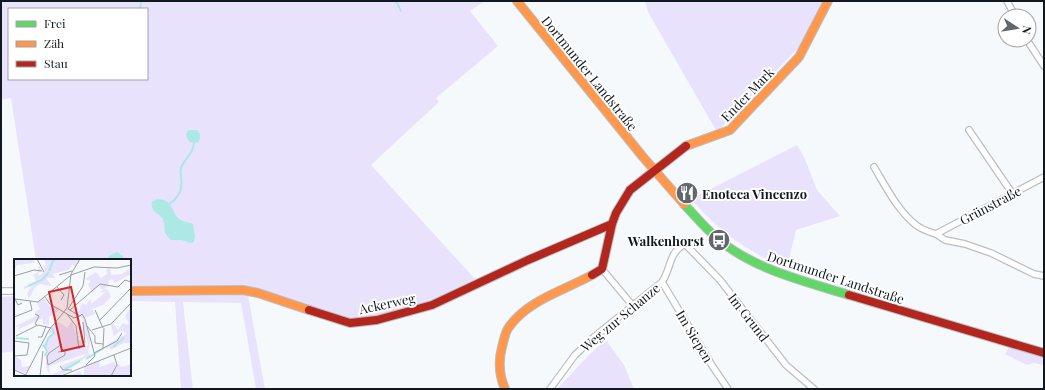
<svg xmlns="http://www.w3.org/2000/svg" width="1045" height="390" viewBox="0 0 1045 390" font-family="'Playfair Display',serif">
<rect width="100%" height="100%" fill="#f6f9fb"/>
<!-- green -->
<path fill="#e9e2fc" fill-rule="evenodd" d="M1,1h484l-15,10 28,35 -62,52 3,4 -68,63 104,114c-39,18 -86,45 -130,39l-98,-28 18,99h-9l-15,-86 -58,-1 10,87h-12l-6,-87 -45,-1v-41h-94l-25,-162 -10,2zM9,9h138v70h-138z
M645,1h177l-21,44 -84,87 -69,-120z
M797,145l8,14 12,31 23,26 -44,14 -9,38c-41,-17 -66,-35 -96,-69z
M15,296v55l-14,2v-56z
M606,340l18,25 10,24h-77l33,-35z
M1011,344l33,9v12l-10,-2 -7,2 -22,-11z"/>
<!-- water -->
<path fill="#ace8e5" d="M197,130c4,4 4,9 0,13l-7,-1 -4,-6 1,-4 2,-2z
M157,199c15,0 14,11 21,19 4,4 10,4 15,6l2,12 -1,6 -4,1 -8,-3h-11c-2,-2 -5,-5 -6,-8 -1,-5 0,-10 -3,-14 -4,-6 -12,-7 -10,-16z
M117,252l6,4v4h-16l3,-5z"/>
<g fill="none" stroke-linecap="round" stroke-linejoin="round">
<!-- stream -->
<path stroke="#ace8e5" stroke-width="2" d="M396,1l5,10
M140,9l1,-8
M169,204c10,-6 14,-15 12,-27 0,-3 -1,-6 0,-9 4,-11 12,-13 13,-25"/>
<!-- street casing -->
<g stroke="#babfc4" stroke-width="8">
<path id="street" d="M1007,1l8,15
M1027,40l17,26
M969,130l43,63
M874,167c12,20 24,44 42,58 6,5 14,7 20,9l108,-57
M936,234l9,6 20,4 26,9 43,21 10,2
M602,269l31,37
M662,282l51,85 15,22
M1,291h14
M550,389l25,-34 19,-18 68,-55c10,-15 6,-29 23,-38l35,36 66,85 28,24"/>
</g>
<!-- fast casing -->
<g stroke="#babfc4" stroke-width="10">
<path id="fast" d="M684,204c11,12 22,25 35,36 37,30 85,41 130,55"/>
</g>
<!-- slow casing -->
<g stroke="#babfc4" stroke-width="10">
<path id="slow" d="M517,1l126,156 41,47
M686,146l44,-16 69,-73 29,-56
M130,291l113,-1 15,3 51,17
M505,389c-6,-14 -7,-27 -3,-42 2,-7 3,-15 7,-20 19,-27 56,-37 83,-52"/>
</g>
<!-- jam casing -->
<g stroke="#babfc4" stroke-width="10">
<path id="jam" d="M592,275l10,-6 10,-45 4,-11 14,-23 56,-44
M849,295l195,58
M309,310l41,13 27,-3 55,-15 96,-45 84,-36"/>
</g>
<!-- street -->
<use href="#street" stroke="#fefefe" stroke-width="5.5"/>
<!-- fast -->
<use href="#fast" stroke="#63d668" stroke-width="8"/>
<!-- slow -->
<use href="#slow" stroke="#ff974d" stroke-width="8"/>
<!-- jam -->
<use href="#jam" stroke="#b3261e" stroke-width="8"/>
</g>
<!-- icons -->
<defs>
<g id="restaurant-disc" transform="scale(1.15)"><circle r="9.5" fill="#60676d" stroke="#fff"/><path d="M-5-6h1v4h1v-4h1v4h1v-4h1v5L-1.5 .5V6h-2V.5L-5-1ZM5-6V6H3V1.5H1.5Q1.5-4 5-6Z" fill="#fff"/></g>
<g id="bus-disc" transform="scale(1.15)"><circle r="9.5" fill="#60676d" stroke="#fff"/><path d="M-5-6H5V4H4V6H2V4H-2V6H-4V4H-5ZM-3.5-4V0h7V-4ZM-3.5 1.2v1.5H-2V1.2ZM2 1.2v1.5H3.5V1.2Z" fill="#fff"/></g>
</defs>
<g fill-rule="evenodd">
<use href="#restaurant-disc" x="687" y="193"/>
<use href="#bus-disc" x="719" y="240"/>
</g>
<g text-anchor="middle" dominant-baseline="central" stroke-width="4" stroke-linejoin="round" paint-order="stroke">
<!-- street labels -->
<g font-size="13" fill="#101820" stroke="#fff">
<text transform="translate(590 73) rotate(51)">Dortmunder Landstraße</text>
<text transform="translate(747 94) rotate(-46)">Ender Mark</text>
<text transform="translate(990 205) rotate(-28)">Grünstraße</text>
<text transform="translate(836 277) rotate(18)">Dortmunder Landstraße</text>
<text transform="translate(387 303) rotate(-12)">Ackerweg</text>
<text transform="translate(620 317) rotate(-40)">Weg zur Schanze</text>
<text transform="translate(749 317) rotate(52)">Im Grund</text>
<text transform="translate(695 336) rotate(59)">Im Siepen</text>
</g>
<!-- poi labels -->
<g font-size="13" font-weight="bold" fill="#101820" stroke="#fff" text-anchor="start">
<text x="702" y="193">Enoteca Vincenzo</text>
<text x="704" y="240" text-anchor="end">Walkenhorst</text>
</g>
</g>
<!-- overview -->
<g transform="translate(14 259)">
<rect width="117" height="117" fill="#f6f9fb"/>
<path d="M0,0h21l-1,4 -17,2 -3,6zM30,0h36l-5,7 -3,-1 -4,5 -15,4 2,4h-9l6,8 -12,-2 -5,3 -6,12 -2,-5 5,-8 -8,3v-2l12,-6 -3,-6 -2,1 6,-3 2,-8 2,5 -3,3 1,3 4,-3 -1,-2 4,1 -3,-4 3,-3zM96,8l1,8 11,-1 7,-5 2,5 -16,9 -3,-4 -4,2 1,5 -5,2 4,2 3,7 -8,8 -11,4 3,5 -10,4 5,24 -2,10 4,5 -7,1 -25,18h-11l13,-6 -2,-4 23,-9 2,-3 -36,12 1,9 -4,-8v-17l-4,-5 13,-13 -7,2 7,-11 4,-1 8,6 5,-7 4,12 8,-3 -2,-12 -8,-5 5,-2 3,-8 4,2 5,-7v6l15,-12h-7l5,-2 -4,-2v-3l-8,8 -4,-9 3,-3 -6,-2 11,-7 5,6 6,-4 -1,-4zM70,72l4,14 -6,3 -1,-8h-3l-1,-2 6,-3 -6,2 -1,-3zM30,39l5,7 12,4 -12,8v8l-6,-1v-6l-26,12 3,-4 -6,1 22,-11 -1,-4 5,-3 -3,-7zM117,48v36h-7l-13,7 -2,-3 -4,3 3,-6 18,-10 -4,-4 -8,6 -3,-11 2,-2 5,7 5,-7 4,2 2,-2 -4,-7zM0,97l7,4 1,7 8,-1 -5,7 -11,-3zM85,102l1,6 14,-5 1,3 4,-1 2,3 10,-3v12h-62l11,-5 2,4 2,-1v-8z" fill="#e9e2fc" fill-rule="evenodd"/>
<path fill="none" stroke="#ace8e5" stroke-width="2" d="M35,12l5,-12M14,27l14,-6 7,-8M2,79l13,1M29,86l4,6 -2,5M99,88l11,-9M31,89l3,-10 6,-5 -2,-5M72,100l18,-11M51,110l15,-8"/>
<path fill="none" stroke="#9a9fa3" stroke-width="1" d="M23,0l7,13M71,13l-2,14 -15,23 12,7 2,-2 3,5 10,37 -9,9M45,16l13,-4M0,17l20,-6 8,1M43,28l7,8 -3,5M104,28l7,-7 6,2M0,38l4,8 4,-2M31,38l5,7 24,14 6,-2M1,40l23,3 33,-27 23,-8 23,1 14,-3M56,51l30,-26 18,3M81,51l8,18M21,55l4,2 -4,8 2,1M53,55l9,12 3,23M0,58l18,-7 -2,-9M85,62l32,-33M69,63l2,21M73,67l8,10v7l8,1M78,71l19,-6 20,-21M2,77l22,-11 13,3M24,78h4l4,-11M0,82l15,2M89,89l1,-20M44,93l7,-1v4l-17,10 -1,-8 2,-4 13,-9M80,94l23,-12 5,-8M0,97l13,-1 2,-12M46,107l3,4h9M0,111l12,5M11,117l24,-46 18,-22 4,-34 9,-15M26,117l3,-25M47,117l70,-28M97,117l6,-11 -3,-10"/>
<path fill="#d62828" fill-opacity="0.15" stroke="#d62828" stroke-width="2" d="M57,28l13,59 -22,5 -13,-59z"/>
<rect width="117" height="117" fill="none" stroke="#101820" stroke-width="2"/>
</g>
<!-- border -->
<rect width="1045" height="390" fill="none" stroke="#101820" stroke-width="4"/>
<!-- legend -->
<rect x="8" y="8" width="140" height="72" fill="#ffffff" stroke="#9fa3a6"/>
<rect x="16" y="21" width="20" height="6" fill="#63d668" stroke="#9fa3a6"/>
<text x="44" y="28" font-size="12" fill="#101820">Frei</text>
<rect x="16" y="41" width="20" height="6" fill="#ff974d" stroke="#9fa3a6"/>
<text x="44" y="48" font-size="12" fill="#101820">Zäh</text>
<rect x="16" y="61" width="20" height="6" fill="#b3261e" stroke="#9fa3a6"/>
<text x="44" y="68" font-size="12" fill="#101820">Stau</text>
<!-- north arrow -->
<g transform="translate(1017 28) rotate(102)"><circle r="19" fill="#ffffff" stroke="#9fa3a6"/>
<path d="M0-3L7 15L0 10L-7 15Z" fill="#60676d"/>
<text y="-6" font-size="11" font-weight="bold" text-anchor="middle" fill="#101820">N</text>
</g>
</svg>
